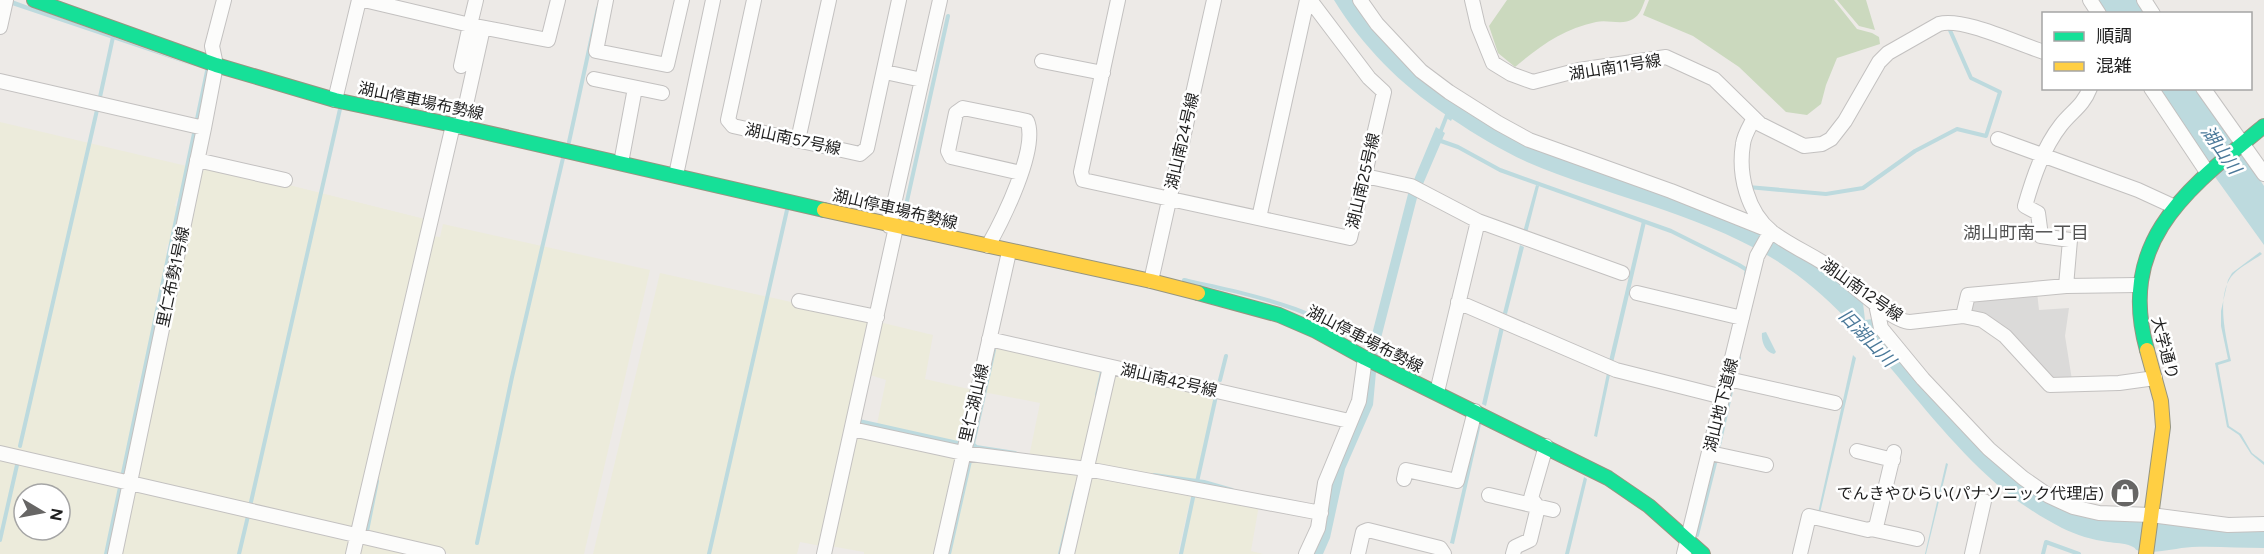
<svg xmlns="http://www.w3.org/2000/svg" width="2264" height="554" viewBox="0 0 2264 554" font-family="Figtree,'Noto Sans JP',sans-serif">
<rect width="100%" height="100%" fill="#edeae7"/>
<!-- religious -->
<path fill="#dbdad9" d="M2037,292l2,18 30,-2 -4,28 7,44 -18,2 -85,-70 2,-12z"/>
<!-- farmland -->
<path fill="#ecebdb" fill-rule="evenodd" d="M0,122l191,45 -6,31h-8l-2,8 8,2 -9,39 -7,-3 -1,9 7,1 -9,43 -7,-1 -2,7 7,2 -15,77 -8,-1 -2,9 8,2 -17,81 -9,4 -119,-27z
M207,169l81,18 1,-2 136,34 -69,306 -5,5 -213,-49 -2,-6 63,-302z
M443,224l207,46 -66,284h-134l-83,-19 -3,-6 67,-293 9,1z
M660,273l203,45 7,7 -49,221 -21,-4 -3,12h-204z
M879,322l54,13 -8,44 48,11 -12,56 -85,-17 10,-49 -19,-6z
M993,347l110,24 -22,93 -52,-7 11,-54 -57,-11z
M1112,372l103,24 -20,87 -98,-16 -4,-6z
M857,435l101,23 -22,96h-72v-2l-34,-6 12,-60z
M972,457l106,15 3,5 -19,77h-116l21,-93z
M0,458l118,27 5,7 -12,62h-111zM24,494h36v36h-36z
M1088,476l104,15 -14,63h-108z
M136,489l211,47 4,6 -3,12h-229l12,-62z
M1195,492l64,13 -8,46 12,3h-81z
M365,541l57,13h-65l2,-10z"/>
<!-- forest -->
<path fill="#cbd9be" d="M1507,0h138c-3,8 -5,15 -12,19 -11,7 -25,0 -37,3 -33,7 -56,24 -81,45l-17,-14 -9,-27z
M1649,0h185l23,29 15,4 7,4 1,7 -43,14 -11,27 -5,19 -14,11 -21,-3 -47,-45 -46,-31 -50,-21z
M1837,0h29l9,30 -16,-4z"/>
<!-- water -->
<path fill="#bddade" d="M12,0l184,67 -196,-66z
M226,0h5l-13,53 -10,23 -100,478h-4l101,-483z
M1334,0h21l111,108 270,112 67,34 45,34 15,15 2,17 8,-1 37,50 149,136 205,24v19c-24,0 -48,-2 -72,-1 -17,1 -36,7 -53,4 -6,-2 -1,-2 -8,-5 -6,-3 -16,-3 -23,-4 -15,-2 -32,-7 -46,-14 -120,-60 -174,-197 -285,-267 -77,-48 -168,-64 -250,-99 -26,-12 -51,-27 -75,-43l-1,2 -6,-4 1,-2c-46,-31 -83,-68 -112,-115z
M2095,0h45l9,13h-45z
M2157,89h42l65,97v59l-64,-89z
M1436,127l9,6 -28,65 -39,152 -5,55 -28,64 -15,69 -7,16h-9l8,-17 5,-18 3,-30 36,-103 3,-40 39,-152z
M1536,185l3,1 -12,47 -4,-1z
M1642,221l4,1 -33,141 -4,-2z
M1520,245l4,2 -17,67 -4,-1z
M2260,252l2,2c-10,7 -24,14 -31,23 -15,21 -5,60 0,84l-13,4 11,61 12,8 11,19 12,9v3l-13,-11 -12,-19 -12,-8 -12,-64 13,-4 -7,-33v-15l7,-31 4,-7z
M1500,326l4,2 -18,78 -4,-2z
M1766,332l10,20 -2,2c-9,-2 -13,-13 -12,-21z
M1853,355l3,3 -36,155h-2z
M1607,373l3,2 -13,62 -3,-1z
M1478,422l3,2 -27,120 -4,-1z
M1946,463l2,1 -22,90h-1z
M1584,477l3,2 -18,75h-4z"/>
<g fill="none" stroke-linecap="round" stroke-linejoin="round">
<!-- stream -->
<path stroke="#bddade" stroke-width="4" d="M100,97l13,-60
M1440,133l7,-18
M1438,140l20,7 42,23 171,61 68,34 8,5 -1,4
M569,142l29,-134
M1748,187l78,7 37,-6 52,-37 42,-22 29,7 14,-44 -29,-14 -22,-50
M907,201l41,-185
M1184,280c37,8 75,16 111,29 27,10 53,25 78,39
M994,350l-21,94 3,3 39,6
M1735,374l4,-16
M1220,380l6,-24
M1097,395l5,-23
M859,421l103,23
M1719,445l13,-58
M20,446l77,-336
M1154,475l50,7 28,8
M1197,482l19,-86
M251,502l89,-393
M367,531l10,-50
M1697,535l19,-76
M0,540l17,-75
M477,543l35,-166 51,-219
M239,554l9,-38
M709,554l78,-344
M949,554l21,-93
M1060,554l15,-63
M1181,554l13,-61
M2043,554l3,-12 33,12"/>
<!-- street casing -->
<g stroke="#c3c1c0" stroke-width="16">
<path id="street" d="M364,0l106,25 6,-25
M606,0l-10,51 71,14 15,-65
M754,0l-26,120 5,6 127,28 7,-6 32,-148
M1118,0l-37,172 2,8 267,58 34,-146 -15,-14 -59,-78
M1360,0l17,24 44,47 28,21 49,31 31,17 142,51 100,40 -14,25 -73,298
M1472,0l6,26 15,37 18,11 22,8 46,-12 87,-13 48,22 46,45 44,22 18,-2 9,-5 14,-18 34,-59 9,-9 51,-29c24,-7 79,20 105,28
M2090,0l9,14
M2144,0l9,14
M0,27l6,-27
M1042,61l61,12
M461,66l9,-41 78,15 10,-40
M885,72l37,8
M594,79l68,14
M0,81l204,47
M2151,88l56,84
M2203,88l61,86
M335,100l24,-100
M1754,118c-4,8 -10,17 -11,26 -5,30 4,68 29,88 21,16 46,25 66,41 15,12 55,49 72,49l53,-6 5,-21 98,-9 72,-1
M461,127l22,-99
M1998,139l140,51 37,17
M798,140l31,-140
M197,160l88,20
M621,163l14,-75
M676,175l37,-175
M1365,176l46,10 67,35 -41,171
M1259,218l48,-218
M1478,221l144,52
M889,226l51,-226
M988,246c14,-25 51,-98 39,-125l-64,-13 -7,5 -8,38 3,6 70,16
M1151,281l63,-281
M2066,286l4,-46 -29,-4 -3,-23 -13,-7c8,-28 18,-58 36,-81 11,-14 22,-19 29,-37
M1637,293l105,25
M799,301l78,16
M1458,302l158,68 107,27
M1876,304l5,24 42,51 66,70 34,29 26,18 24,11 26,6 52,2 77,10 36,-1
M1963,316l19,4 23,16 45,49 69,-2 36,-5
M989,339l360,82
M1728,379l107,24
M852,429l111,24 124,16 234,44
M1857,451l36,9
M0,453l438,101
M1710,453l56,12
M1404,479l2,-9 51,11 18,-70
M1489,495l64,15
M1871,529l46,10
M115,554l89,-426 12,-63 -4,-19 12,-46
M353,554l100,-429
M824,554l72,-327
M941,554l68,-302
M1067,554l43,-187
M1306,554l12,-26 7,-45 34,-82 6,-43
M1358,554l5,-22 5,-2 72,18 4,6
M1513,554l2,-7 15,-7 8,-33 -7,-9 15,-52
M1800,554l9,-38 59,14 8,-3 18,-75
M1972,554l12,-53"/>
</g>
<!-- fast casing -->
<g stroke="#969580" stroke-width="16">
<path id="fast" d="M34,0l182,65 119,35 118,25 371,85
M1198,293l81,22 37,16 49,27 243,120 41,28 54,48
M2147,350c-31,-110 42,-162 117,-224"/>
</g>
<!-- slow casing -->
<g stroke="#969580" stroke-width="16">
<path id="slow" d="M824,210l327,71 47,12
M2146,554l17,-127 -2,-26 -14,-51"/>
</g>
<!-- street -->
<use href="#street" stroke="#fcfcfb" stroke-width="14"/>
<!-- fast -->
<use href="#fast" stroke="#16e098" stroke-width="14"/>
<!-- slow -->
<use href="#slow" stroke="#ffcf43" stroke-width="14"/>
</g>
<!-- icons -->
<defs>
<g id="shop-disc" transform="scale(1.5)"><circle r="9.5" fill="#676665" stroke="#fff"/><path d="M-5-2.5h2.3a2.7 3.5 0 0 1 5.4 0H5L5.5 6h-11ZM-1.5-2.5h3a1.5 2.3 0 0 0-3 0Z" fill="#fff"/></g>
</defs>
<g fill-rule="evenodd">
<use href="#shop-disc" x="2125" y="493"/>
</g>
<g text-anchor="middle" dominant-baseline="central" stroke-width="5" stroke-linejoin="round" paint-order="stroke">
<!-- street labels -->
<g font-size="16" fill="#1f1f1f" stroke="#fff">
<text transform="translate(1615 67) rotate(-9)">湖山南11号線</text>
<text transform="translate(421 101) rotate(12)">湖山停車場布勢線</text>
<text transform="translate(793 139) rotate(12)">湖山南57号線</text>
<text transform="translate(1182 141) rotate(-77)">湖山南24号線</text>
<text transform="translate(1363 181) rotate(-77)">湖山南25号線</text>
<text transform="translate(895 209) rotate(13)">湖山停車場布勢線</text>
<text transform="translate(173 277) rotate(-78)">里仁布勢1号線</text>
<text transform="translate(1862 290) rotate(35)">湖山南12号線</text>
<text transform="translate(1365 339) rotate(27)">湖山停車場布勢線</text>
<text transform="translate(2165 348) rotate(75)">大学通り</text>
<text transform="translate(1169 380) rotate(13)">湖山南42号線</text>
<text transform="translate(974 403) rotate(-77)">里仁湖山線</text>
<text transform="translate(1721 405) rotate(-76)">湖山地下道線</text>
</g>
<!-- poi labels -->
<g font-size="16" fill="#1f1f1f" stroke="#fff" text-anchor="end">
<text x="2104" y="493">でんきやひらい(パナソニック代理店)</text>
</g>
<!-- water labels -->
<g font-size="18" font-style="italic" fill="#4b7999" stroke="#fff">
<text transform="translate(2221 150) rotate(55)">湖山川</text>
<text transform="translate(1867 338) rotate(46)">旧湖山川</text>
</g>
<!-- neighbourhood labels -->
<g font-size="18" fill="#525252" stroke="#fff">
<text x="2026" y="233">湖山町南一丁目</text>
</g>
</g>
<!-- legend -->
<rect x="2042" y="12" width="210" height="78" fill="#ffffff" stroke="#a5a5a5" stroke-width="1.5"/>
<rect x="2054" y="32" width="30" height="9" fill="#16e098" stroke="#a5a5a5" stroke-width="1.5"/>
<text x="2096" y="42" font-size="18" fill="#1f1f1f">順調</text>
<rect x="2054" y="62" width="30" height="9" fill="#ffcf43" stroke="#a5a5a5" stroke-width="1.5"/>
<text x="2096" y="72" font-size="18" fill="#1f1f1f">混雑</text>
<!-- north arrow -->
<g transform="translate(42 512) rotate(100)"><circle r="28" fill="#ffffff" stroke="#a5a5a5" stroke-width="1.5"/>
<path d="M0-4.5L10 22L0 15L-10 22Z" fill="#676665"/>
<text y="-9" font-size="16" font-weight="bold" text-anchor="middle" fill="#1f1f1f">N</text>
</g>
</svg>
